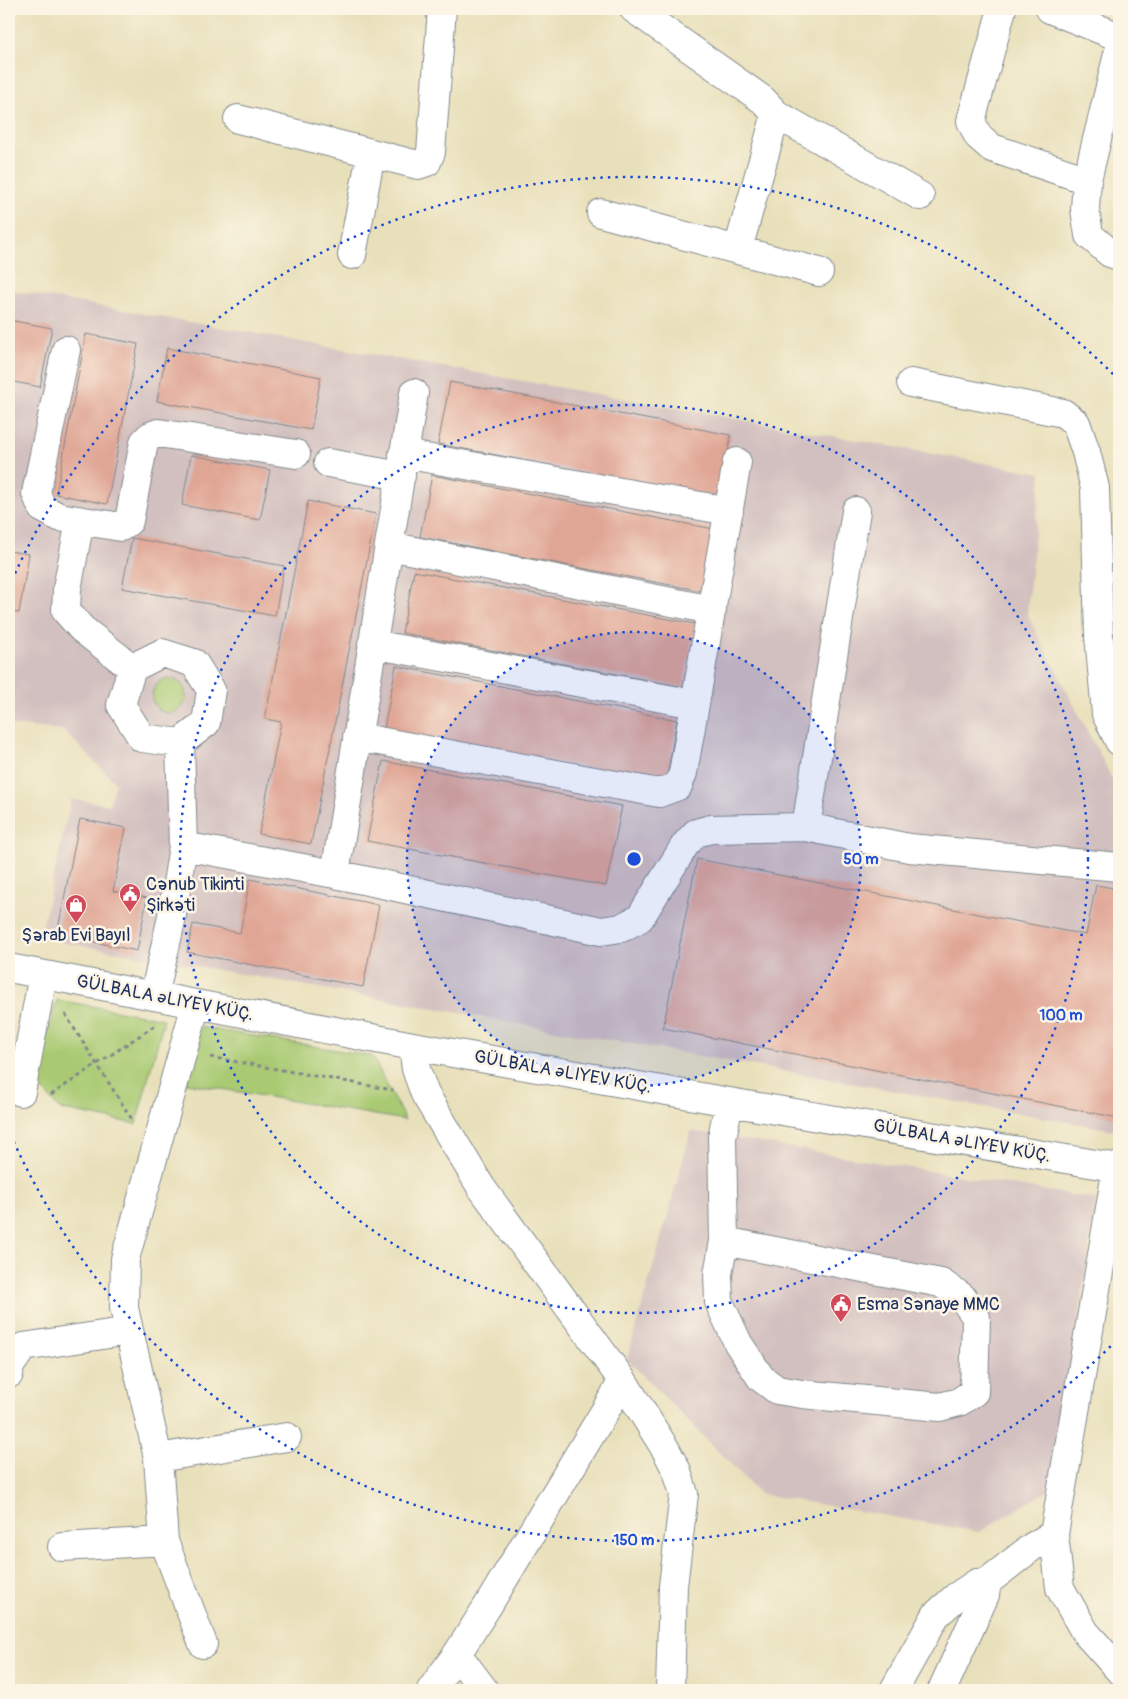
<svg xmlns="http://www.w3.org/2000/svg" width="1128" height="1699" viewBox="0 0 1128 1699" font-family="Pangolin,sans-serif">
<rect width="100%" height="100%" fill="#fcf5e5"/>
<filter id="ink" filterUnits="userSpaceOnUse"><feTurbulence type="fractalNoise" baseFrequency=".02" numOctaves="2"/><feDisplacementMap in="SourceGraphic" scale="10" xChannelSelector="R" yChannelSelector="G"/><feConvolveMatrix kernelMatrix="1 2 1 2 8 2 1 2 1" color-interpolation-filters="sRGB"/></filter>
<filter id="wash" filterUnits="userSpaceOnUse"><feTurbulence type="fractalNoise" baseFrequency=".0096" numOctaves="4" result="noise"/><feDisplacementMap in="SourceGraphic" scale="20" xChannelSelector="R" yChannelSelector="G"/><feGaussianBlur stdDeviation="1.12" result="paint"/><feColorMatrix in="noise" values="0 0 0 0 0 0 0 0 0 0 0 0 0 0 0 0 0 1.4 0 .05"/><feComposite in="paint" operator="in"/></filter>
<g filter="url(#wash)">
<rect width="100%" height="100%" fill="#e8e0ba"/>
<!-- industrial -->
<path fill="#d2bfbf" d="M9,290l1032,183 -14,141 90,174 2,1v342l-1079,-193 31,-139 38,6 7,-22 -53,-53 -54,-5z
M691,1131l405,68 -42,288 -75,45 -219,-38 -133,-135z"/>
<!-- green -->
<path fill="#a9ca72" stroke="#627c68" d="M152 696a17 17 0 1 1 34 0a17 17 0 1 1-34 0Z
M57,1000l107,19 -28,105 -77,-15 -25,-30z
M200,1027l172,29 33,64 -219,-37z"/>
<g id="blocks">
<!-- building -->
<path fill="#e0a695" d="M9,320l43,8 -12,59 -31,-6z
M86,334l52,10 -31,160 -51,-10z
M167,348l154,29 -10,53 -154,-29z
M450,382l281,53 -12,62 -281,-53z
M191,455l79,15 -10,50 -78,-15z
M432,475l282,54 -12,62 -282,-54z
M308,501l68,13 -65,330 -52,-10 22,-112 -16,-3z
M132,538l152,28 -9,50 -153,-28z
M9,551l20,3 -10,59 -10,-2z
M414,571l281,53 -12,63 -281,-54z
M396,666l281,54 -11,62 -282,-54z
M383,761l239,45 -16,80 -239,-45z
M80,819l46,9 -13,63 34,7 -10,53 -80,-17z
M697,859l389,76 10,-50 23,4v229l-456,-90z
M250,879l129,26 -16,82 -176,-35 6,-28 47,9z"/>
</g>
</g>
<g filter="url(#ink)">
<use href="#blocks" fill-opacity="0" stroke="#82888c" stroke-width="1"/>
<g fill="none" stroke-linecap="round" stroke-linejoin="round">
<!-- minor casing -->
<g stroke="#82888c" stroke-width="30">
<path id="minor" d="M634,9l129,91 13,14 -38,135
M1002,9l-31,112 7,15 14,12 95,32
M1050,9l69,28
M1119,50l-32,130 -2,29 4,26 21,18 9,3
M776,114l144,82
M238,119l180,46 9,-3 4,-10 11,-143
M601,213l218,59
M352,255l19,-101
M66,350l-30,143 6,15 17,9 62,10 8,-6 15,-79 6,-6 8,-3 138,21
M911,383l152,30 13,10 10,29 9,36 4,148 7,78 13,27
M403,454l326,57
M328,463l73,13
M80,521l-13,68 -1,22 16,18 50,39
M389,546l323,64
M372,644l323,60
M162,653l32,10 17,27 -5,33 -26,20 -38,-5 -21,-33 11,-37z
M357,737l302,56 19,-7 5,-13 12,-69 42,-242
M180,743l3,103
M806,827l50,-316
M335,874l79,-481
M9,968l404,78 316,56 390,66
M154,996l17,-75 12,-75 152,28 266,57 20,-3 19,-10 45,-73 11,-12 15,-4 95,-2 103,21 210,19
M196,1004l-71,255 -1,49 34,150 6,83 39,103
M413,1046l3,23 9,25 56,93 142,194 43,69 11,21 7,23 -11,92 -3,104
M21,1092l22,-117
M1117,1167l-63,367 6,54 25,44 34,38
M724,1241l217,42 21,14 14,20 -2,75 -15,10 -19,5 -138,-13 -25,-4 -16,-12 -23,-35 -19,-41 -1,-28 6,-33 -2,-103 7,-36
M9,1374l1,-8 13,-19 106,-16
M158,1458l129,-21
M62,1547l102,-6
M457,1654l27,36
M431,1690l26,-36 30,-47 136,-226
M894,1690l42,-75 20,-18 21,-14 10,-1
M942,1690l43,-95 2,-13 45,-35 22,-13"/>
</g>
<!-- path -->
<path stroke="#82888c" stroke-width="3" stroke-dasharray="4 4" stroke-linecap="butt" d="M65,1014l68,107
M210,1057l183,33
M51,1095l103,-69"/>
<!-- minor -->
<use href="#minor" stroke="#fff" stroke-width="28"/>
</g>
</g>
<!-- distance rings -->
<circle cx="634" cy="859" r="227" fill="#1d4ed8" fill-opacity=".12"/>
<g fill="none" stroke="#1d4ed8" stroke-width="2.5" stroke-dasharray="2.5 5">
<circle cx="634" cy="859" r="227"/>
<circle cx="634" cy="859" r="454"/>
<path d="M1116 1341A681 681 0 0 1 9 1131M9 587A681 681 0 0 1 1116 377"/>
</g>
<!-- icons -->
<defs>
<g id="civic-pin" transform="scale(1.125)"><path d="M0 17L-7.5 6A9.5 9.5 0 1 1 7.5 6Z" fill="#d1495b" stroke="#fcf5e5"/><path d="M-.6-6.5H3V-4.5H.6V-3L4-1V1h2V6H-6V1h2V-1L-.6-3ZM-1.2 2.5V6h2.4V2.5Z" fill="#fff"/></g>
<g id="shop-pin" transform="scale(1.125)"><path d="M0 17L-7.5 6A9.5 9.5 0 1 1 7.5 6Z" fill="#d1495b" stroke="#fcf5e5"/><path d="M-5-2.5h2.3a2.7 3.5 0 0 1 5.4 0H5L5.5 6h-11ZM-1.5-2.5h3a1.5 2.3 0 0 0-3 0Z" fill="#fff"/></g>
</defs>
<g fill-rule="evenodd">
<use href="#civic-pin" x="130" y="894"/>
<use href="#shop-pin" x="76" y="905"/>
<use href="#civic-pin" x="841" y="1304"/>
</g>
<g text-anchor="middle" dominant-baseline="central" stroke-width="5" stroke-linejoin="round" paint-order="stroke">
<!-- poi labels -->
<g font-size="18" fill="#1b2f5e" stroke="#fcf5e5" text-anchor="start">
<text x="146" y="884">Cənub Tikinti<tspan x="146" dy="21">Şirkəti</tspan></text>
<text x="76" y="935" text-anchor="middle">Şərab Evi Bayıl</text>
<text x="857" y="1304">Esma Sənaye MMC</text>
</g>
<!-- street labels -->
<g font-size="18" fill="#1b2f5e" stroke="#fcf5e5">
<text transform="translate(165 998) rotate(11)">GÜLBALA ƏLIYEV KÜÇ.</text>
<text transform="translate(563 1072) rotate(10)">GÜLBALA ƏLIYEV KÜÇ.</text>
<text transform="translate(962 1141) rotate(10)">GÜLBALA ƏLIYEV KÜÇ.</text>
</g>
</g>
<circle cx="634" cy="859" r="8" fill="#1d4ed8" stroke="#fcf5e5" stroke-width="2.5"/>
<g font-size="15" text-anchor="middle" font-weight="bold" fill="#1d4ed8" stroke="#fcf5e5" stroke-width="5" stroke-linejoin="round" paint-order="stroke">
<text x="861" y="864">50 m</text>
<text x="1061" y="1020">100 m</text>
<text x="634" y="1545">150 m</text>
</g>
<!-- margin -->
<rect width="1128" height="1699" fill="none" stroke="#fcf5e5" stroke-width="30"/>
</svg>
